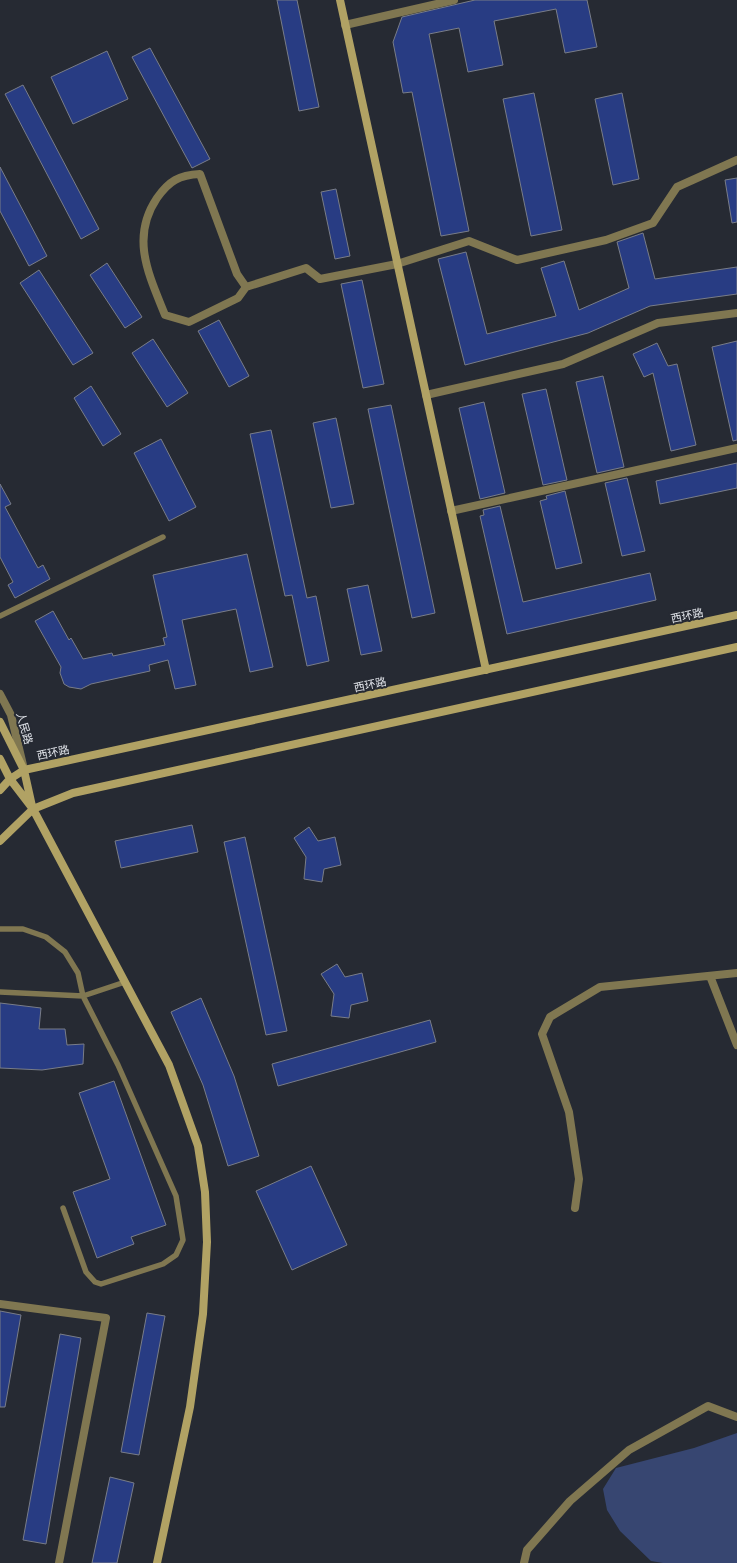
<svg xmlns="http://www.w3.org/2000/svg" width="737" height="1563" viewBox="0 0 737 1563" font-family="Manrope,'Noto Sans SC',sans-serif">
<rect width="100%" height="100%" fill="#262a33"/>
<!-- green -->
<path fill="#374671" d="M737,1433v130h-74l-12,-2 -31,-30 -13,-21 -4,-21 13,-21 78,-20z"/>
<!-- building -->
<path fill="#283c83" stroke="#797d88" d="M277,0h20l22,107 -20,4z
M475,0h112l10,47 -32,6 -9,-44 -62,12 9,44 -35,7 -9,-44 -30,6 40,197 -28,5 -29,-144 -9,1 -10,-51 9,-25z
M150,48l60,111 -18,9 -60,-111z
M107,51l21,48 -55,25 -22,-47z
M23,85l76,144 -18,10 -76,-145z
M534,93l28,137 -31,6 -28,-137z
M622,93l17,86 -26,6 -18,-86z
M0,167l47,89 -18,10 -29,-55z
M737,178v44l-5,1 -7,-43z
M336,189l14,67 -15,3 -14,-67z
M643,233l12,46 82,-12v27l-87,12 -62,27 -123,32 -27,-106 28,-7 21,82 69,-18 -15,-48 23,-7 15,49 50,-22 -12,-46z
M107,263l35,54 -17,11 -35,-53z
M39,270l54,83 -20,12 -53,-82z
M362,280l22,104 -21,4 -22,-104z
M219,320l30,56 -20,11 -31,-56z
M153,339l35,54 -21,14 -35,-54z
M737,341v99l-4,1 -21,-94z
M657,343l11,23 9,-2 19,81 -25,6 -18,-78 -9,4 -11,-23z
M603,376l21,91 -27,6 -21,-91z
M91,386l30,48 -18,12 -29,-48z
M546,389l21,91 -24,5 -21,-91z
M484,402l21,91 -25,6 -21,-91z
M391,405l44,208 -23,5 -44,-209z
M336,418l18,86 -23,4 -18,-85z
M271,430l36,168 9,-2 13,65 -22,5 -15,-71 -7,1 -35,-162z
M161,439l35,68 -27,14 -35,-68z
M737,463v25l-77,16 -4,-23z
M627,478l18,73 -23,5 -17,-73z
M0,484l11,20 -6,3 33,61 5,-3 7,14 -35,19 -7,-13 5,-3 -13,-25z
M565,491l17,72 -26,6 -16,-68 7,-2 -1,-3z
M500,506l23,96 127,-29 6,27 -149,34 -27,-118 4,-1 -1,-5z
M247,554l26,113 -23,5 -14,-63 -54,11 14,65 -21,4 -7,-29 -19,5 1,6 -59,13 -10,5 -12,-2 -5,-3 -4,-11 1,-6 -26,-46 18,-10 16,29 2,-2 12,21 29,-6 1,3 52,-11 -2,-7 4,-1 -14,-62z
M368,585l14,66 -21,4 -14,-66z
M192,825l6,27 -77,16 -6,-27z
M309,827l9,14 17,-4 6,28 -17,4 -2,13 -18,-3 2,-22 -12,-19z
M245,837l42,194 -21,4 -42,-193z
M337,964l8,13 17,-4 6,28 -17,4 -2,13 -18,-2 3,-22 -13,-20z
M201,998l33,78 25,80 -31,10 -25,-81 -32,-73z
M0,1003l41,5 -2,21h26l2,16 17,-1 -1,20 -41,6 -42,-2z
M430,1020l6,22 -158,44 -6,-22z
M114,1081l52,144 -35,12 3,7 -37,14 -24,-66 37,-13 -31,-86z
M311,1166l36,79 -55,25 -36,-79z
M0,1311l21,4 -16,92h-5z
M147,1313l18,3 -26,139 -18,-3z
M60,1334l21,4 -35,206 -23,-4z
M110,1477l24,6 -17,80h-25z"/>
<g fill="none" stroke-linecap="round" stroke-linejoin="round">
<!-- lane -->
<path stroke="#807751" stroke-width="5.5" d="M0,616l163,-79
M0,929h23l23,8 19,15 13,21 5,23 35,69 58,131 7,44 -7,15 -13,9 -62,20 -6,-2 -9,-10 -23,-64
M0,992l83,4 42,-14"/>
<!-- street -->
<path stroke="#807751" stroke-width="8" d="M345,25l109,-25
M246,287l-9,-13 -37,-100c-21,1 -31,7 -43,24 -27,40 -8,77 8,117l24,7 49,-24 8,-11 60,-19 14,11 77,-15 72,-23 48,19 89,-20 47,-17 24,-36 60,-27
M426,395l137,-31 95,-41 79,-10
M451,511l286,-63
M0,694l11,21 12,50
M710,976l27,69
M575,1208l4,-29 -10,-67 -27,-78 8,-17 50,-30 137,-14
M0,1304l106,14 -47,245
M524,1563l3,-13 43,-49 59,-51 79,-44 29,11"/>
<!-- secondary -->
<path stroke="#b1a264" stroke-width="8" d="M340,0l146,670
M0,722l24,48 8,36
M0,759l10,20 23,30 136,256 29,81 7,46 2,50 -4,72 -13,93 -33,156
M0,790l10,-11 14,-9 713,-155
M0,841l33,-32 40,-16 664,-146"/>
</g>
<g text-anchor="middle" dominant-baseline="central" stroke-width="4" stroke-linejoin="round" paint-order="stroke">
<!-- street labels -->
<g font-size="11" fill="#e0e3e9" stroke="#262a33">
<text transform="translate(687 615) rotate(-12)">西环路</text>
<text transform="translate(370 684) rotate(-12)">西环路</text>
<text transform="translate(25 728) rotate(74)">人民路</text>
<text transform="translate(53 752) rotate(-12)">西环路</text>
</g>
</g>
</svg>
